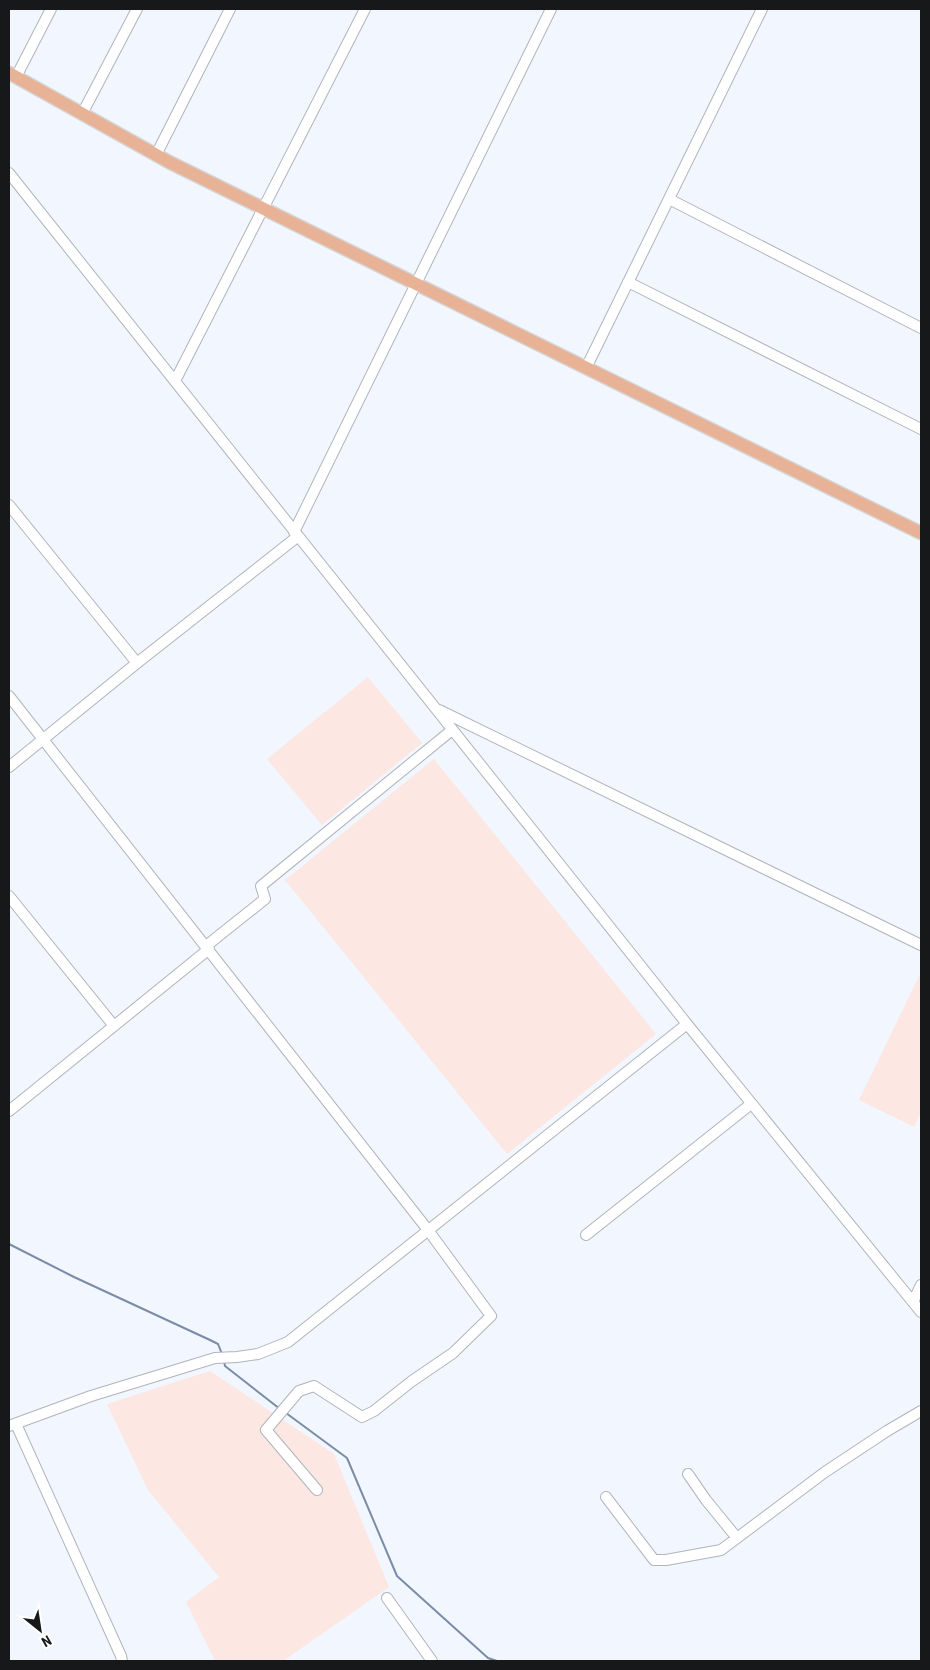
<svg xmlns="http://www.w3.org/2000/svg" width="930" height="1670" viewBox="0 0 930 1670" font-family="'Roboto Condensed',sans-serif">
<rect width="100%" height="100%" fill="#f2f6fe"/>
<!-- industrial -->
<path fill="#fce7e2" d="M368,677l54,66 -100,82 -55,-66z
M434,759l222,275 -149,120 -222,-274z
M921,972v140l-7,15 -55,-27z
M210,1371l124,83 55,133 -106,74h-68l-29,-59 33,-25 -71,-87 -41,-86z"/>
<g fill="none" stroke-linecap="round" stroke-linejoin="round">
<!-- stream -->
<path stroke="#7a8ca7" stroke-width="2" d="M9,1244l65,33 136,63 8,4 4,10
M224,1361l1,5 55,43
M286,1413l61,45 50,118 91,82 9,3"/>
<!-- minor casing -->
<g stroke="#b0b4bb" stroke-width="12">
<path id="minor" d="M16,77l35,-68
M82,114l55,-105
M156,155l74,-146
M9,173l678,851 234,288
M669,199l252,129
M628,282l293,147
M586,368l176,-359
M175,381l190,-372
M9,505l128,158
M294,532l257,-523
M9,696l419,534 63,86 -38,37 -41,28 -38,30 -12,6 -48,-31 -15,5 -33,39 51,60
M439,710l482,235
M9,767l128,-104 160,-126
M9,896l105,130
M206,946l59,-47 -4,-13 191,-156
M9,1111l200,-162
M586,1235l165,-131
M913,1302l8,-17
M16,1424l105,232 1,5
M9,1426l82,-30 124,-38 22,-1 21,-3 30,-12 399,-318
M688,1474l18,26 31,38
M606,1497l48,63h12l55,-10 104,-78 62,-41 34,-20
M387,1598l45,63"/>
</g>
<!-- major casing -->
<g stroke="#d5d5d6" stroke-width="15">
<path id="major" d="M9,73l160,89 752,371"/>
</g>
<!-- minor -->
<use href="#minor" stroke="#fff" stroke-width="10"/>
<!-- major -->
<use href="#major" stroke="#e8b296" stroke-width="12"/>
</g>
<!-- border -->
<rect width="930" height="1670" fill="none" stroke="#16181a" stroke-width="20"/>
<!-- north arrow -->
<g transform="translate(40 1630) rotate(150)" stroke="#ffffff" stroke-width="4" paint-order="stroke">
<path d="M0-4L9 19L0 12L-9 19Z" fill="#16181a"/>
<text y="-8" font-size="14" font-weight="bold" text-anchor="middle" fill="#16181a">N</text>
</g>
</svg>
